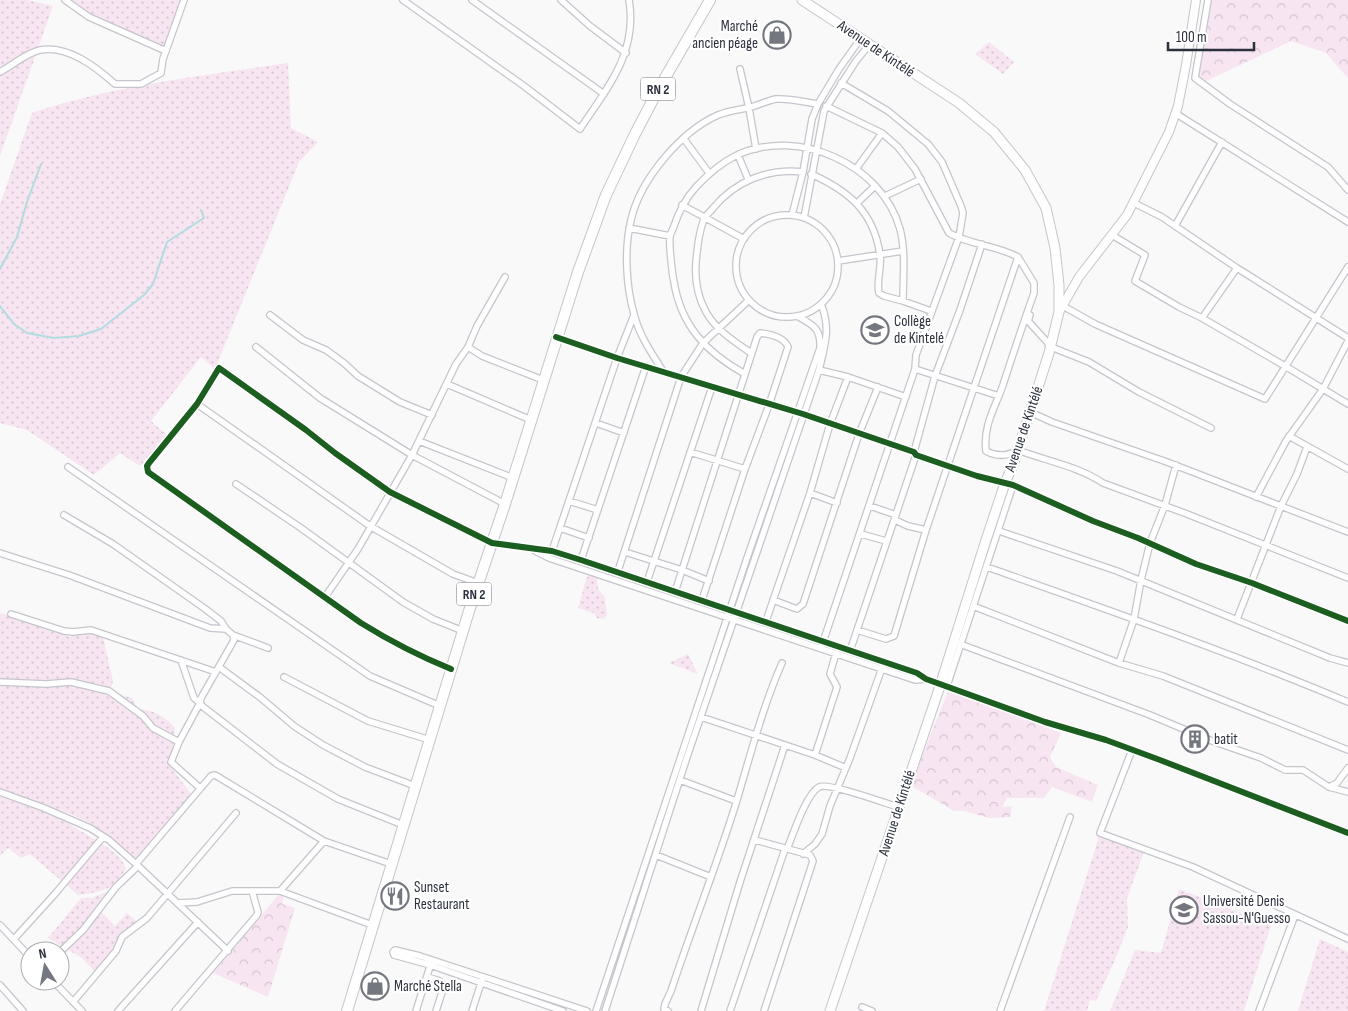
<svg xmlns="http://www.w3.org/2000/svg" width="1348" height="1011" viewBox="0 0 1348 1011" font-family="'Sofia Sans Condensed',sans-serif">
<defs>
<pattern id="grass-dots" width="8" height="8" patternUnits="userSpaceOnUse" patternTransform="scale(1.25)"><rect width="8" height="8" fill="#f7e5f2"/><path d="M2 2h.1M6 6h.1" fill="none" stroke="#d4c5d1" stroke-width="1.8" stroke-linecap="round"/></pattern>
<pattern id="forest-crowns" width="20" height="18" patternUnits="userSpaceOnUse" patternTransform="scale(1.25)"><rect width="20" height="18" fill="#f7e5f2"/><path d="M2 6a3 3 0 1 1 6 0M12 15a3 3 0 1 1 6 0" fill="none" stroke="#d4c5d1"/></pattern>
</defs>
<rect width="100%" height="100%" fill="#f9f9f9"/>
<!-- grass -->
<path fill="url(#grass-dots)" d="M0,0h27l26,6 -53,150z
M70,0h110l-16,47 -74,-33z
M989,42l25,20 -11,12 -28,-20z
M288,63l3,65 27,14 -19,20 -84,207 -14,-12 -50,64 16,14 -27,31 -20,-13 -26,22 -67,-45 -27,-7v-219l32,-91c82,-28 171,-37 256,-50z
M595,573l3,4c-3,9 1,14 7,20l2,18 -3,4 -7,-1 -3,-5 -16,-5 9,-31z
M0,613l58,17 11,7c13,-4 21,-5 34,0l10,44 -2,7 -13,-4 -25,-3 -25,2 -48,-3z
M688,654l10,20 -29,-11z
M0,683h76l56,15 6,11c15,1 27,7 37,19l-3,27 -6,5 25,34 -55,69c-26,-26 -47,-46 -84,-55 6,5 12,12 18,16 16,12 50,25 56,45 -16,23 -21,22 -48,26l-48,-41 -9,4 -13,-10 -8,8z
M1100,833l45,16 -18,49 1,29 -13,33 -19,41 -6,-1 -3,11h-43z
M115,889l2,4 -16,19 14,14 12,-13 13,11 -23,21 -22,27 -13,-14 -34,-20 33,-40h10z
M1179,889l92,36 -27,86h-134l25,-61 26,3z
M1320,939l28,13v59h-50z"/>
<!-- forest -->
<path fill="url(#forest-crowns)" d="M1208,0h140v78l-22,-25 -35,-12 -89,42 -7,-5z
M948,692l13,2 100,39 -11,24 6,10 42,18 -6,17 -40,-15 -8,11h-37l-5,9 10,-1 -2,11 -21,1 -25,-7h-10l-44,-26z
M279,894l5,2 -2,8 13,4 -27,89 -55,-24z"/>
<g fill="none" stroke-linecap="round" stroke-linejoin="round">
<!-- stream -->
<path stroke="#b2dde0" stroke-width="2" d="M0,269l17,-32 10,-35 14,-38
M0,306l14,18 13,9 27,5 25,-2 22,-7 43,-34 9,-11 14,-42 37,-24 -3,-8"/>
<!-- street casing -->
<g stroke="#c4c6cc" stroke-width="8">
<path id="street" d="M65,0l24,17 77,34
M403,0l121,86 56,43c27,-41 58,-76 49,-129
M472,0l132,94
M561,0l29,26 36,27
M1208,0l-13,78 35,26 98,63 20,23
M740,69l9,39 7,41
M0,72c13,-7 26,-19 40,-22 28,-5 56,17 75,34h26l20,-11 2,-14 21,-59
M826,106l56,27 16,14 17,22 34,64c21,12 47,12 69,24l-92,273 -32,106 -8,3 -29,-9
M1175,113l173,109
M684,139l25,34
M738,155l10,24
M856,169l26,-36
M811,174c38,17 63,38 69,81 2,12 -4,27 -1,38l5,3 19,5 28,10
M885,196l36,-17
M857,203l18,-17
M1134,203l28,14 75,51 111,70
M682,205l62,34
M792,215l11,-43 9,-53 6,-15 21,-35 22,-31
M736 266a51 51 0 1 1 102 0a51 51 0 1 1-102 0Z
M804,218l20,-107 32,-50 14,-17
M1175,226l47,-84
M629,228l41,8
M1112,235l33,20 -10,26 44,26 23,11 83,48 63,38
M1018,257l16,26v10c-11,31 -21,61 -31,92 -8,23 -20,40 -17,66 11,6 22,5 32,-1 28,11 60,16 85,33l84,31 161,64
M838,261l65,-10
M1063,306l32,18 170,75 83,-132
M270,315l33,25 23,10 18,13 14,13 42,26 32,13
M1030,315l-2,6 20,22 1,5
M1202,318l35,-50
M556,337l61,21 186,56 111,38 2,3 61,21 36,9 80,36 45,17 58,26 56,19 96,38
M256,347l64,51 92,57 93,49
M468,347l14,9 61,24
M1051,347l38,15 50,30 72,36
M751,353c-16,-11 -35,-23 -45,-41 -10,-18 -12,-39 -9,-59 1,-12 3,-23 7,-34 2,-4 7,-8 10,-12 22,-26 54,-39 89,-35
M915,369l84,27
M819,370l29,7 58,20
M663,371c-11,-17 -24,-36 -29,-57 -8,-28 -10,-65 -3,-94 9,-40 49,-88 87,-105 10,-4 19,-5 29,-7 10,-2 19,-7 29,-9 14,-1 28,3 42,5
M745,374c-38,-21 -64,-48 -71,-92 -2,-9 -5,-37 -4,-45 0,-4 3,-7 4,-11 5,-15 11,-27 22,-39 12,-13 25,-24 41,-32 61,-28 145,9 163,74 6,23 3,48 3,72
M447,384l84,36
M197,404l173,122 83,48 25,9
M1030,412l22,10 115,40 181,70
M596,423l28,10
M1289,436l59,33
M419,441l94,37
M690,452l55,17
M914,452l21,-76 25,-66 22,-66
M68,467l302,209 70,30
M236,484l65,44 102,74 30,17 30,12
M810,493l27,10
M1256,497l30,-56 37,-52 25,-48
M569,501l29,9
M870,506l26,9
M64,515l49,29 91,64 17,13 5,8 7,6 1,5 -33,58 -1,5 2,3 75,58 61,35 65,26
M895,520l13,6 18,4
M560,528l29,10
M999,531l118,40 213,87 18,5
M861,534l25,7
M535,551l14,7 366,122 11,-1
M552,551l65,-193 17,-43
M625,552l57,18 27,11
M0,553l69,22 141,53 16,1
M581,560l65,-194
M987,567c121,43 242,85 361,135
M617,574l64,-197 22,-34 46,-43
M647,582l65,-195
M675,592l82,-255 3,-4c10,1 24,4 28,14l-19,58 -24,64 -43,131
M325,597l33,-48 54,-94 44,-91 12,-17 9,-21 28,-49
M773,600l24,9 6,-5 56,-170 19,-47
M973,606l146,57 44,13 185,74
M11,614l53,17 9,1 18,-2 125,42
M1237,619l44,-113 16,-32 10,-27
M766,621l44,-128 20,-69 18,-47
M233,635l35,13
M960,644l190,71 62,26 49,17 24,12h18l26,17 19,5
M821,648l94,-279 1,-14 43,-118 4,-24 -2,-7 -19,-44 -14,-18 -40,-33 -47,-28
M850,651l66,-196
M181,660l13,38 6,5 -21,39 -8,20 29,26
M1119,663l15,-44 7,-39 9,-37 15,-38 11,-40
M219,667l42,31 33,28 29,19 42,22 50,19
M451,669c-32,-13 -61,-28 -90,-46l-213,-151 -1,-6 2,-3 48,-59 22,-36 87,62 29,23 55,39 102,51 60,8 29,9 336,113 9,6 119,43 61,18 54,20 188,73
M284,677l84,44 62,19
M0,682l46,2 25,-2 38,9 34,25 10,12 26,14
M947,686l66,-201
M701,717l114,38 31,13
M1132,750l-32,83 93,34 155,72
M815,755l22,-68 -7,-13 6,-21
M680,780l56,21
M1329,787l8,-4 11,-15
M0,792l44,16 46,20 19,12 27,24 92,87
M755,840l55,15 3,6 -49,150
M787,849c6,-14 19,-55 32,-62 8,-5 66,16 79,20
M803,854l12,-10 7,-10 8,-28 20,-48 32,-90
M656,855l55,22
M136,864l75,-88 4,-1 109,66 67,23
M280,891l44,-50
M178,903l19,-1 35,-11h48l92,34
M0,925l30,32
M14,939l40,-44 49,-58
M60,952l23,-22 33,-43 22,-21
M427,977l13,4 4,5 -8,25
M53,981l29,30
M0,985l23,26
M73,1002l43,-51 6,-14 25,-19 89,-105
M862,1007l10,4
M118,1011l80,-89
M175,1011l82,-96 1,-3 -6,-21
M416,1011l15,-48
M472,1011l10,-31
M563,1011l-133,-46 -36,-10 -1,-3 2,-2 25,6 167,55
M596,1011l151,-453 73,-210c1,-20 -7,-23 -23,-32
M605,1011l82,-254 132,-387c6,-25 12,-42 2,-66
M668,1011l-4,-2 1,-5 6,-13c21,-64 46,-126 66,-191 13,-44 26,-94 45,-137
M701,1011l39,-129 45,-137
M730,1011l55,-162
M1000,1011l70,-194
M1259,1011l36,-96"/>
</g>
<!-- secondary casing -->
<g stroke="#c4c6cc" stroke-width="10">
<path id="secondary" d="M1059,312l20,-35 48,-62 42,-83 9,-26 8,-41 10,-65"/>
</g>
<!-- primary casing -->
<g stroke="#c4c6cc" stroke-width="11">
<path id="primary" d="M802,0l157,103 35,29 31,38 21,38 9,40 4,37v27l-10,41 -36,112 -8,18 -19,57 -48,152 -108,319"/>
</g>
<!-- highway casing -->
<g stroke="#c4c6cc" stroke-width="12">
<path id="highway" d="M347,1011l122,-400 36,-107 73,-232 28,-77 29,-61 23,-44 52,-90"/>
</g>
<!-- street -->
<use href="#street" stroke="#fefefe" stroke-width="5.5"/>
<!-- secondary -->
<use href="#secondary" stroke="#fefefe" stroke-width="8"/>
<!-- primary -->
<use href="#primary" stroke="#fefefe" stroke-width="9"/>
<!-- highway -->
<use href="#highway" stroke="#fefefe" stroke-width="10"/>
<!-- cycleway casing -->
<g stroke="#fff" stroke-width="9">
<path id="cycleway" d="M556,337l61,21 186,56 111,38 2,3 61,21 36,9 80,36 45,17 58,26 56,19 96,38
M451,669c-32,-13 -61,-28 -90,-46l-213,-151 -1,-6 2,-3 48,-59 22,-36 87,62 29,23 55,39 102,51 60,8 29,9 336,113 9,6 119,43 61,18 54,20 188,73"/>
</g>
<!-- cycleway -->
<use href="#cycleway" stroke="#1b5e20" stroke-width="6"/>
</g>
<!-- icons -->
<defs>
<g id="shop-ring" transform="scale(1.4375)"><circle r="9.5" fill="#fff" stroke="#74777f" stroke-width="1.5"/><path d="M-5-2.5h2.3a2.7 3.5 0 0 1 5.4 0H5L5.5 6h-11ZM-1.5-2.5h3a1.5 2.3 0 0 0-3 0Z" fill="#74777f"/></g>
<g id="school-ring" transform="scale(1.4375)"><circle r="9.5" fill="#fff" stroke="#74777f" stroke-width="1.5"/><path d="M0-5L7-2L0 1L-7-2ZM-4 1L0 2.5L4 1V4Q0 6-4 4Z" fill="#74777f"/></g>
<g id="building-ring" transform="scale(1.4375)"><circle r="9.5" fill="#fff" stroke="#74777f" stroke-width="1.5"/><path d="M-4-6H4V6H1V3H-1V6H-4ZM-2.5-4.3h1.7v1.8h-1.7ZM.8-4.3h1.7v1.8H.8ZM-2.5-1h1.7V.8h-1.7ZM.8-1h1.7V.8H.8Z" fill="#74777f"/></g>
<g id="restaurant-ring" transform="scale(1.4375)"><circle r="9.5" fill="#fff" stroke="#74777f" stroke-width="1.5"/><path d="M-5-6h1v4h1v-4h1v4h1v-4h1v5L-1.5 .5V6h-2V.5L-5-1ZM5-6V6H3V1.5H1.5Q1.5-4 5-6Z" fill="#74777f"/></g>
<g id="university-ring" transform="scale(1.4375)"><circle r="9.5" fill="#fff" stroke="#74777f" stroke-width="1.5"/><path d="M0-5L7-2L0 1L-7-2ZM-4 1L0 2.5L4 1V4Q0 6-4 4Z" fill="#74777f"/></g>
</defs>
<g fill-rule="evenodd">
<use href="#shop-ring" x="777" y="35"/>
<use href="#school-ring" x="875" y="330"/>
<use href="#building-ring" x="1195" y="739"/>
<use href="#restaurant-ring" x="395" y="896"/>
<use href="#university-ring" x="1184" y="910"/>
<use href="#shop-ring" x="375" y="986"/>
</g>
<g text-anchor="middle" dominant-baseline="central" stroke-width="4.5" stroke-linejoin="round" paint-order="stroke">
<!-- shield labels -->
<g fill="#fff" stroke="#6b6f78" stroke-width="1">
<rect x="640.5" y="77.5" width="35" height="23" rx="4"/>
<rect x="456.5" y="582.5" width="35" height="23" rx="4"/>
</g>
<g font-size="14" font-weight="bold" fill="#2c313e">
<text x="658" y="89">RN 2</text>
<text x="474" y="594">RN 2</text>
</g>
<!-- poi labels -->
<g font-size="15" fill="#2c313e" stroke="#fff" text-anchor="start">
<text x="758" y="26" text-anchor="end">Marché<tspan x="758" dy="17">ancien péage</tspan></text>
<text x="894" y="321">Collège<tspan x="894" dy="17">de Kintelé</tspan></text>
<text x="1214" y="739">batit</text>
<text x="414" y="887">Sunset<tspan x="414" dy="17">Restaurant</tspan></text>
<text x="1203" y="901">Université Denis<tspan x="1203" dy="17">Sassou-N'Guesso</tspan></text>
<text x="394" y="986">Marché Stella</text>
</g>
<!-- street labels -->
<g font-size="15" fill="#2c313e" stroke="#fff">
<text transform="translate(876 49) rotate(34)">Avenue de Kintélé</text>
<text transform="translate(1024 429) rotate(-71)">Avenue de Kintélé</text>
<text transform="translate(897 813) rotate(-72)">Avenue de Kintélé</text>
</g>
</g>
<!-- north arrow -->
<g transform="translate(45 966) rotate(349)"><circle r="24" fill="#ffffff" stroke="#abadb2"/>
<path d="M0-4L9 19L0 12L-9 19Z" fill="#74777f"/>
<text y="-8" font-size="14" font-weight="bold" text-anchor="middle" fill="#2c313e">N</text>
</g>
<!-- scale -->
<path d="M1168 42v8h86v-8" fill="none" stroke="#2c313e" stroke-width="2.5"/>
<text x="1176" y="42" font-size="15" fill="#2c313e" stroke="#ffffff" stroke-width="4" paint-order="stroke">100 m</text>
</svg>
